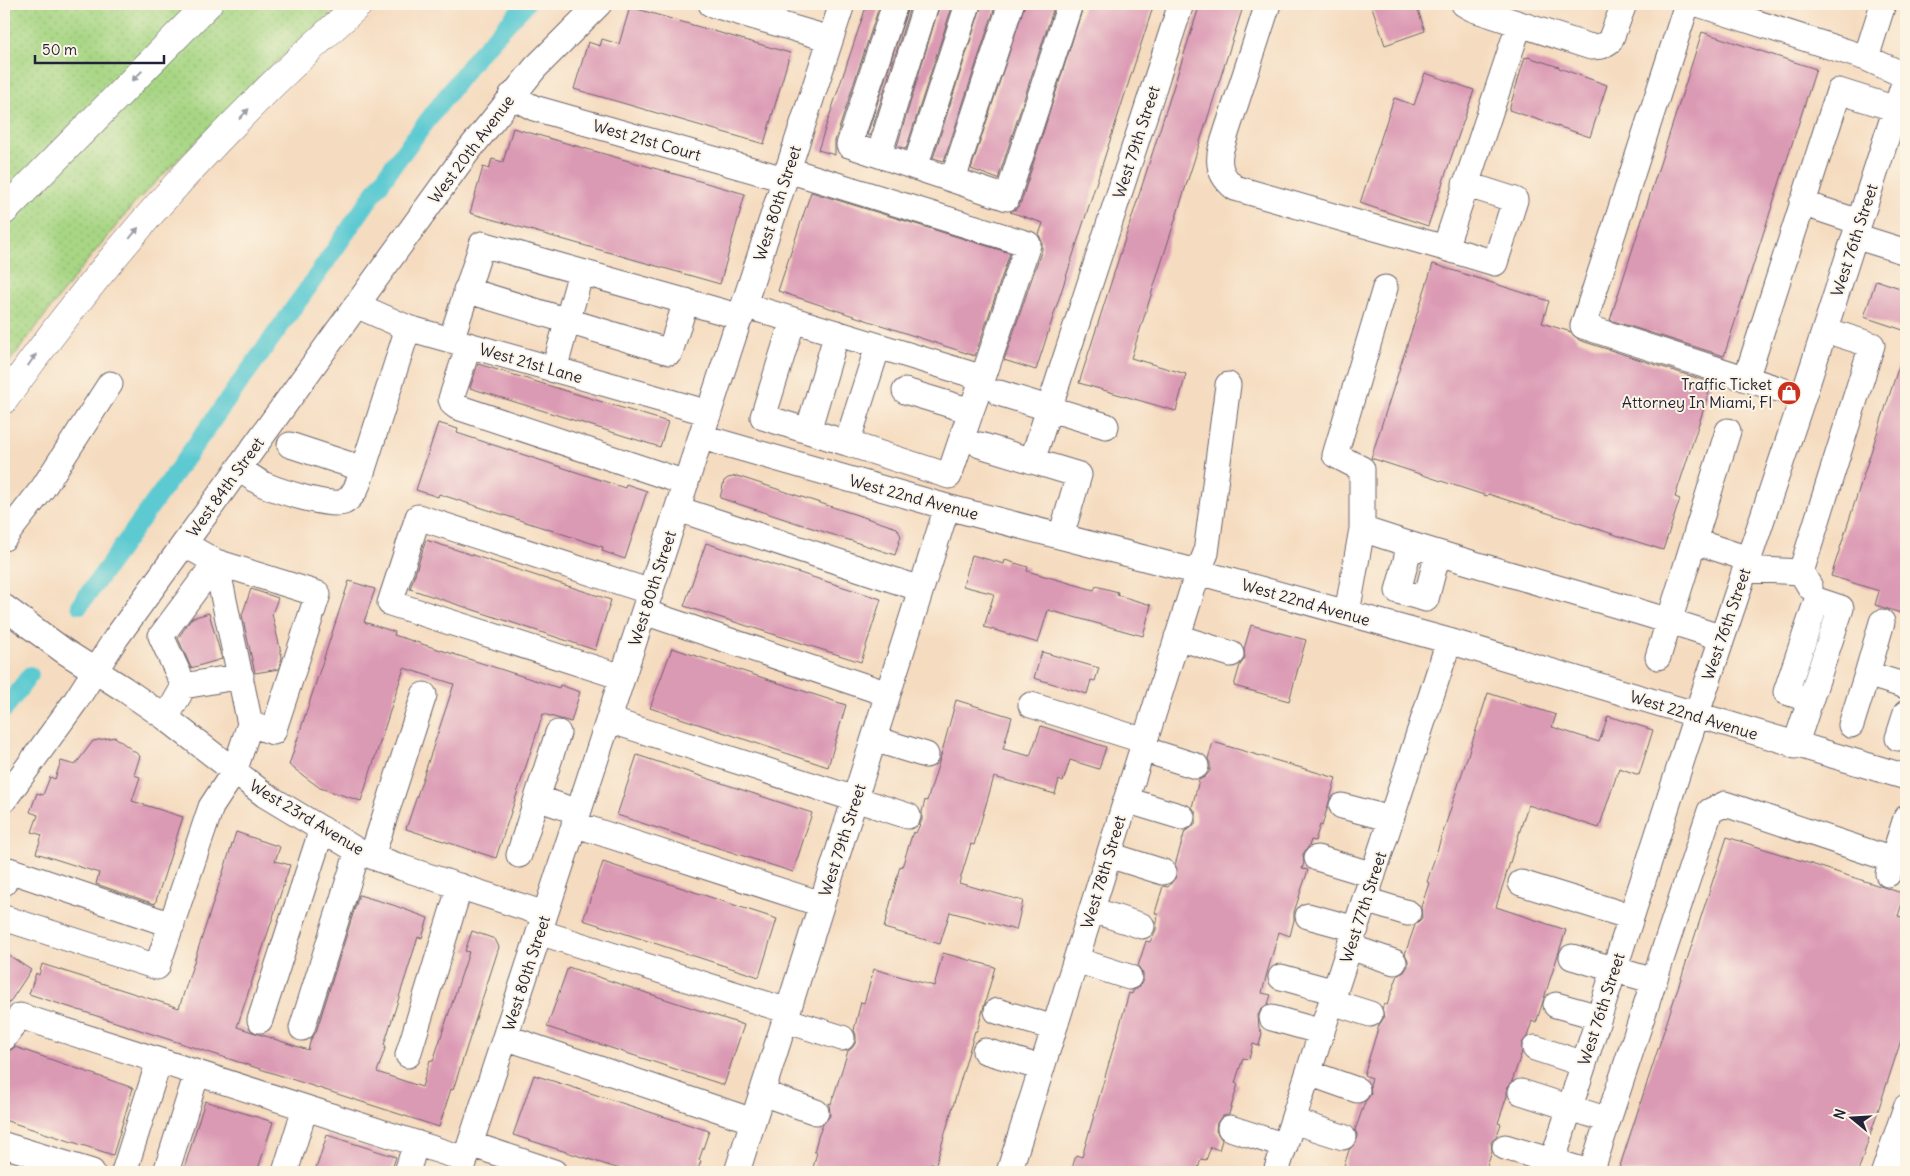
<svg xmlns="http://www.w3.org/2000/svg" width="1910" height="1176" viewBox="0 0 1910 1176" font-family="Delius,sans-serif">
<defs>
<pattern id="grass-dots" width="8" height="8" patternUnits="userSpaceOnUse" patternTransform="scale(1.25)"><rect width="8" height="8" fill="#a7d684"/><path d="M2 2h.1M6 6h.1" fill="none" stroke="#8fb773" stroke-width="1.8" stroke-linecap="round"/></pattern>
</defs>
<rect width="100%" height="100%" fill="#fcf5e5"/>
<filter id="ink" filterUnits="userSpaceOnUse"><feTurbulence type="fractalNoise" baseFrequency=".02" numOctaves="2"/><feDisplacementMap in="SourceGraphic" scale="10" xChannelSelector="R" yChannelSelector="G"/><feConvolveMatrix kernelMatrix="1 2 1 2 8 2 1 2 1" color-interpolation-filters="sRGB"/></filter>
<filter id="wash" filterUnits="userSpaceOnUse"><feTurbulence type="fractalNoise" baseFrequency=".0096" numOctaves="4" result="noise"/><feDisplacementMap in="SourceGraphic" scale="20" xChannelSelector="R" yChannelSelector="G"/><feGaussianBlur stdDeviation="1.12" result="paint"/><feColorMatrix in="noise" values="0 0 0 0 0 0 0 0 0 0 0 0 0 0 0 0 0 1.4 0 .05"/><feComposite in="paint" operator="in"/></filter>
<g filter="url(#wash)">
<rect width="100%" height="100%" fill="#f5dcc0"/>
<!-- grass -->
<path fill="url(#grass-dots)" stroke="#647c60" d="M4,4h337l-80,72 -127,128 -55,67 -75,98z"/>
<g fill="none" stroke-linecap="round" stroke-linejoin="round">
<!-- canal -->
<path stroke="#5dcad2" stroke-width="18" d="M80,605l228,-317 84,-121 85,-111 49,-52
M4,710l26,-35"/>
</g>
<g id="blocks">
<!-- building -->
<path fill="#db9ab4" d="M867,4h13l-45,137v14l-17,-5z
M909,4h2l-41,132 -3,-1z
M940,4h13l-47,145 -9,-3z
M982,4h14l-52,157 -11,-3z
M1025,4h30l-57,175 -27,-10z
M1084,4h70l-118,366 -32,-10 38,-111v-7l-3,-7 4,-12 -33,-11 6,-3 5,-7z
M1200,4h44l-113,354 55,16 -10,37 -97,-28z
M1371,4h45l9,27 -40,14z
M630,7l160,46 -26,91 -190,-55 14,-47 12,4 2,-7 17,5z
M1702,32l114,37 -92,287 -114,-36z
M1525,57l2,1 1,-1 31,10v1l48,17 -17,52 -81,-27z
M1425,73l49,17 -46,136 -68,-23 34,-105 20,7z
M513,128l232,66 -25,90 -250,-71 13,-46 6,2 3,-10 11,3z
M811,192l199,61 -35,103 -197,-65z
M1433,264l116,37 -7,22 29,9 8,8 133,43 -37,114 5,2 -17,51 -175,-56 -1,2 -116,-38z
M1876,280l30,10v41l-42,-14z
M1903,353l3,1v252l-2,8 -29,-9 4,-14 -48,-15z
M478,364l190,58 -8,25 -190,-59z
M438,423l20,6 -1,4 168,55 1,-4 21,7 -22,68 -23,-8 1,-4 -164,-53 -1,3 -22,-7z
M737,476l160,52 4,8 -6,19 -175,-57 4,-17 4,-3z
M426,540l185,60 -16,50 -185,-61z
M706,543l175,56 -20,63 -177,-56z
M972,555l32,9 1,-4 23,7 -1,4 67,19 2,-4 22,6 -1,3 34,10 -8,31 -95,-26 -10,33 -54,-16 10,-33 -31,-8z
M349,581l26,8 -11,33 31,10 -1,3 165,53 1,-3 20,7 -9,30 -28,-8 -47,144 -90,-29 48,-145 -50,-16 -43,133 -41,-13 -31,-23z
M251,589l27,9 -6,16 10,43 -3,12 -24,4 -13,-58z
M209,613l13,46 -31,9 -13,-30 14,-20z
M1251,625l55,15 -17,61 -55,-15 6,-21 5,-7 -1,-9z
M672,648l174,57 -18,62 -178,-59z
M1042,652l57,16 -4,13 -4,-1 -4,14 -53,-16z
M1488,693l68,22 -4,12 47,15 9,-26 45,14 -14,45 -20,-7 -20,60 -71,-23 -32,102 70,23 -30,93 -4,-2 -5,16 -5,6v9l-10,29 -5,7v8l-9,27 3,1 -4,11 -6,7 1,10 -7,20h-143l7,-22 7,-8 1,-8 -2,-4 10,-28 6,-8 -1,-9 2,-7 -8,-3 15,-50 5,-7 -2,-10 2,-4 3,1 11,-30 6,-3 4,-6v-6l-3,-6 10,-29 7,-7 -1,-11 8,-24 -2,-1z
M956,700l56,17 -9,32 27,7 11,-30 65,21 -7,22 -29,-9 -7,22 -4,-2 -4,14 -61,-17 -20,68 -3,-1 -12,39 64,18 -7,29 -66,-18 -10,32 -56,-16 16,-62 2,1 11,-35 3,1 6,-13v-8l3,-12 2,1 13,-42z
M115,737l25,19 -6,19 6,2 -8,24 51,16 -28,87 -59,-20 3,-11 -63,-20 6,-18 -10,-3 6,-17 -8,-3 7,-19 6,2 7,-18 5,2 6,-18 14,4 18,-24z
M1213,742l123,36 -14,48 -2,-1 -5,16 -4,-1 -2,6 -6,8 1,9 -2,6 6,1 -14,42v8l-4,16 -11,-4 -12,41 -5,20 9,2 -3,9 -6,4 -4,7 1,13 3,5 -3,13 -6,-2 -4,15 -6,-1 -8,25 3,1 -9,30 -8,3 -4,6 -1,8 6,9 -3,10 -8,-3 -5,13 -5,-1 -4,13h-126l5,-17 6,2 47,-164 3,1 1,-3 6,-4 4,-6v-7l-5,-8 8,-25 4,1 6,-12 2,-16 -3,-1 8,-27 5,1 8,-10 1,-8 -2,-4 10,-34 6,-3 5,-6v-9l-4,-6 7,-27 6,-3 5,-6v-8l-2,-4z
M637,755l175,58 -19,59 -176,-57z
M236,832l44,15 -5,14 15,4 -53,162 71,23 3,-11 5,-7 43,-137 34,10 35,13 -6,20 -4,-1 -34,108 2,1 -9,26 45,15 8,-27 3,1 36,-109 -4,-1 7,-20 23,8 4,8 -46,143 -2,-1 -12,38 -410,-133 7,-21 3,2 3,-11 137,44z
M1727,837l178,57 -7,22 8,2v107l-48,147h-240z
M603,862l174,57 -18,58 -176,-57z
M4,952l27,18 -27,41z
M943,953l52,14 -18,64h-2l-39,133 -5,-1 -3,9h-116l5,-20h-3l4,-15 5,-13 7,-8 -1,-13 2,1 17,-53 4,-3 4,-6v-7l-2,-5 7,-28 3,1 10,-34 60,17z
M568,967l176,58 -20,60 -177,-58z
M15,1047l118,41 -20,67 -109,-35v-54l5,-15z
M534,1075l175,56 -10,29 2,1 -4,11h-68l-116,-37z
M205,1101l68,21 -16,50h-74z
M327,1135l69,22 -5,15h-76z"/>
</g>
</g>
<g filter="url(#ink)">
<use href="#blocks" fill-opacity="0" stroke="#6c636a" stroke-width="1"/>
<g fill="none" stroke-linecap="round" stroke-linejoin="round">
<!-- minor casing -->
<g stroke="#6c636a" stroke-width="27">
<path id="minor" d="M711,4l119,35
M895,4l-46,141 158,53 63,-194
M1268,4l-47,145c-4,16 0,28 14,39l210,60 74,-223
M1464,4l9,5 118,38 11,-1 8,-5 14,-37
M1687,4l-104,322 220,71
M1698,4l168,54 17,-54
M1866,58l40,18
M511,96l23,12 250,71
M879,155l47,-151
M915,167l53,-163
M788,170l240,74 -45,134
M953,179l58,-175
M1802,203l57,19
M1855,236l51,16
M1445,248l50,15 20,-63 -50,-16
M1385,288l-50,167 27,14v60c119,40 241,69 360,109
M466,290l204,62 16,-51
M356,305l52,23 301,85
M744,305l239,73 -12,33 -66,-20
M793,320l-30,97 84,26 31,-97
M451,340l31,-96 259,73
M469,345l-18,54 2,5 4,3 229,76
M554,370l27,-98
M1746,379l93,-288 57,18
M999,393l107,33
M808,431l29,-98
M702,437l245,70 251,65 251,69 457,136
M847,443l102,33 22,-65
M290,445l73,24
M980,445l99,30 -18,61
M1032,461l149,-457
M239,468c8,6 17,13 26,17 14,6 67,23 79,17 12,-7 15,-21 19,-33l45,-141
M678,509l243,80
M4,538l39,-50 67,-104
M1694,541l34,-110
M1410,545l-12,46 28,8 12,-46
M1745,569l56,3 9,15
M1801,572l71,-227 -47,-15
M4,607l60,44 60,38 42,29 99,77 93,56 45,17 142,46
M644,612l244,82
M1347,613l15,-84
M1882,622l-15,52 39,12
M1177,637l54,17
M1658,657l36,-116 54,18
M622,677l-232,-74 28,-86 233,75
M184,686l57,-10
M1031,705l114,36
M166,718l18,-32 -23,-50 55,-74 -32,-18
M609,720l299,96
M1851,725l16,-51
M1898,738l8,-25
M874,739l52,16
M1795,746l46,-138 -24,-8 -31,92 24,8
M1142,749l54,17
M537,798l21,-65
M4,800l71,-98 41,-64 68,-94 281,-389 70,-87 64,-64
M1126,800l56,17
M1342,806l49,13
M574,824l247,80
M519,855l18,-57 41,14
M1109,855l54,17
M372,856l52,-161
M1317,858l56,17
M1888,874l18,-56
M4,883l5,-13 163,55
M1521,883l110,34
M1365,900l43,13
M1092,910l50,16
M1308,916l48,13
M4,918l153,49 54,-160 23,-35 16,-48 23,8 45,-138 -102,-32 34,162
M539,932l249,79
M1350,947l44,15
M1572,957l82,24
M1076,960l53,17
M1281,977l54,15
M1332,1002l38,12
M1556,1005l43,12
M997,1011l57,17
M1272,1018l50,14
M260,1020l62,-191
M785,1020l57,18
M302,1028l56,-177
M505,1037l248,84
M4,1038l16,-22 445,143
M1535,1048l49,16
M985,1051l57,17
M408,1055l52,-169
M1309,1073l48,17
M1521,1092l87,28
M762,1093l54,19
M1293,1121l50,16
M1230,1128l55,18
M470,1144l84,28
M4,1145l88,27
M1505,1147l84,25
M124,1172l35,-111
M166,1172l31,-99
M285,1172l20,-64
M407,1172l9,-29
M461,1172l381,-1168
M737,1172l210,-665
M1009,1172l189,-600 8,-19 22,-168
M1276,1172l173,-531
M1549,1172l147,-456 107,-319 103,-320
M1591,1172l119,-361 15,-7 168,56
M1884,1172l22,-65"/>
</g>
<!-- highway casing -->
<g stroke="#6c636a" stroke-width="29">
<path id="highway" d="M4,211l204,-207
M4,400c78,-111 167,-215 264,-311 29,-29 61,-57 91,-85"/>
</g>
<!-- minor -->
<use href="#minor" stroke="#fff" stroke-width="25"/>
<!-- highway -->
<use href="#highway" stroke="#fff" stroke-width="28"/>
</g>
<!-- one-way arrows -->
<defs><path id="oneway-solid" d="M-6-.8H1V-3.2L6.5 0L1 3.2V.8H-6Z" transform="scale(1.25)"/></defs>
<g fill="#9c9ca7">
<use href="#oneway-solid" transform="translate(137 76) rotate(135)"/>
<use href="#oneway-solid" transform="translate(244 114) rotate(-47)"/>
<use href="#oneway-solid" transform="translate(134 233) rotate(-51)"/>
<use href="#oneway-solid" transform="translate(32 360) rotate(-55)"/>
</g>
</g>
<!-- icons -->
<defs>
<g id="shop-disc" transform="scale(1.25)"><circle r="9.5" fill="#c8321e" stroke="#fcf5e5"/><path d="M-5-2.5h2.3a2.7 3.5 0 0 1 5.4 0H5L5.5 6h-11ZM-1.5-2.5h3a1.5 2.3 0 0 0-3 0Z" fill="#fff"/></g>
</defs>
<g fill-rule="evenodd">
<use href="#shop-disc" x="1789" y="393"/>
</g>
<g text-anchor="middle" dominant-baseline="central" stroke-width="4" stroke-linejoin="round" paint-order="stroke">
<!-- street labels -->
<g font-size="16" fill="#22223b" stroke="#fcf5e5">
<text transform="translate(647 140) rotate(16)">West 21st Court</text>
<text transform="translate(1136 142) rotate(-72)">West 79th Street</text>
<text transform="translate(471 149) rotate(-53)">West 20th Avenue</text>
<text transform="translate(777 203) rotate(-72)">West 80th Street</text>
<text transform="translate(1854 240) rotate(-72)">West 76th Street</text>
<text transform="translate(531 363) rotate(16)">West 21st Lane</text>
<text transform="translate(225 487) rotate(-54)">West 84th Street</text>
<text transform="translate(914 497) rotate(15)">West 22nd Avenue</text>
<text transform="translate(652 588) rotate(-72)">West 80th Street</text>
<text transform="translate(1306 602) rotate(16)">West 22nd Avenue</text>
<text transform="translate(1726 624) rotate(-71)">West 76th Street</text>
<text transform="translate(1694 715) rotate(17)">West 22nd Avenue</text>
<text transform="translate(307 817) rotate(31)">West 23rd Avenue</text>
<text transform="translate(842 840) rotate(-72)">West 79th Street</text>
<text transform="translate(1103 872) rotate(-73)">West 78th Street</text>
<text transform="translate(1363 907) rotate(-72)">West 77th Street</text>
<text transform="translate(526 973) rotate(-72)">West 80th Street</text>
<text transform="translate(1601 1009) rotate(-72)">West 76th Street</text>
</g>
<!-- poi labels -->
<g font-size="16" fill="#22223b" stroke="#fcf5e5" text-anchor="end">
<text x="1772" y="384">Traffic Ticket<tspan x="1772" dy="18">Attorney In Miami, Fl</tspan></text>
</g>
</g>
<!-- margin -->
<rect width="1910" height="1176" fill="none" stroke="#fcf5e5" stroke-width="20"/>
<!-- north arrow -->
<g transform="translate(1852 1118) rotate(288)" stroke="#fcf5e5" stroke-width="4" paint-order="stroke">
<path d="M0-4L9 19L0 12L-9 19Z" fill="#22223b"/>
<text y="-8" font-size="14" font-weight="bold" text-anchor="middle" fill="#22223b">N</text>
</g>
<!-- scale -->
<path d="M35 55v8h129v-8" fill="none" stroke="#22223b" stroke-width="2.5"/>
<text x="42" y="55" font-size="15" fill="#22223b" stroke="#fcf5e5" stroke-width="4" paint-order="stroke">50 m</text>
</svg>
